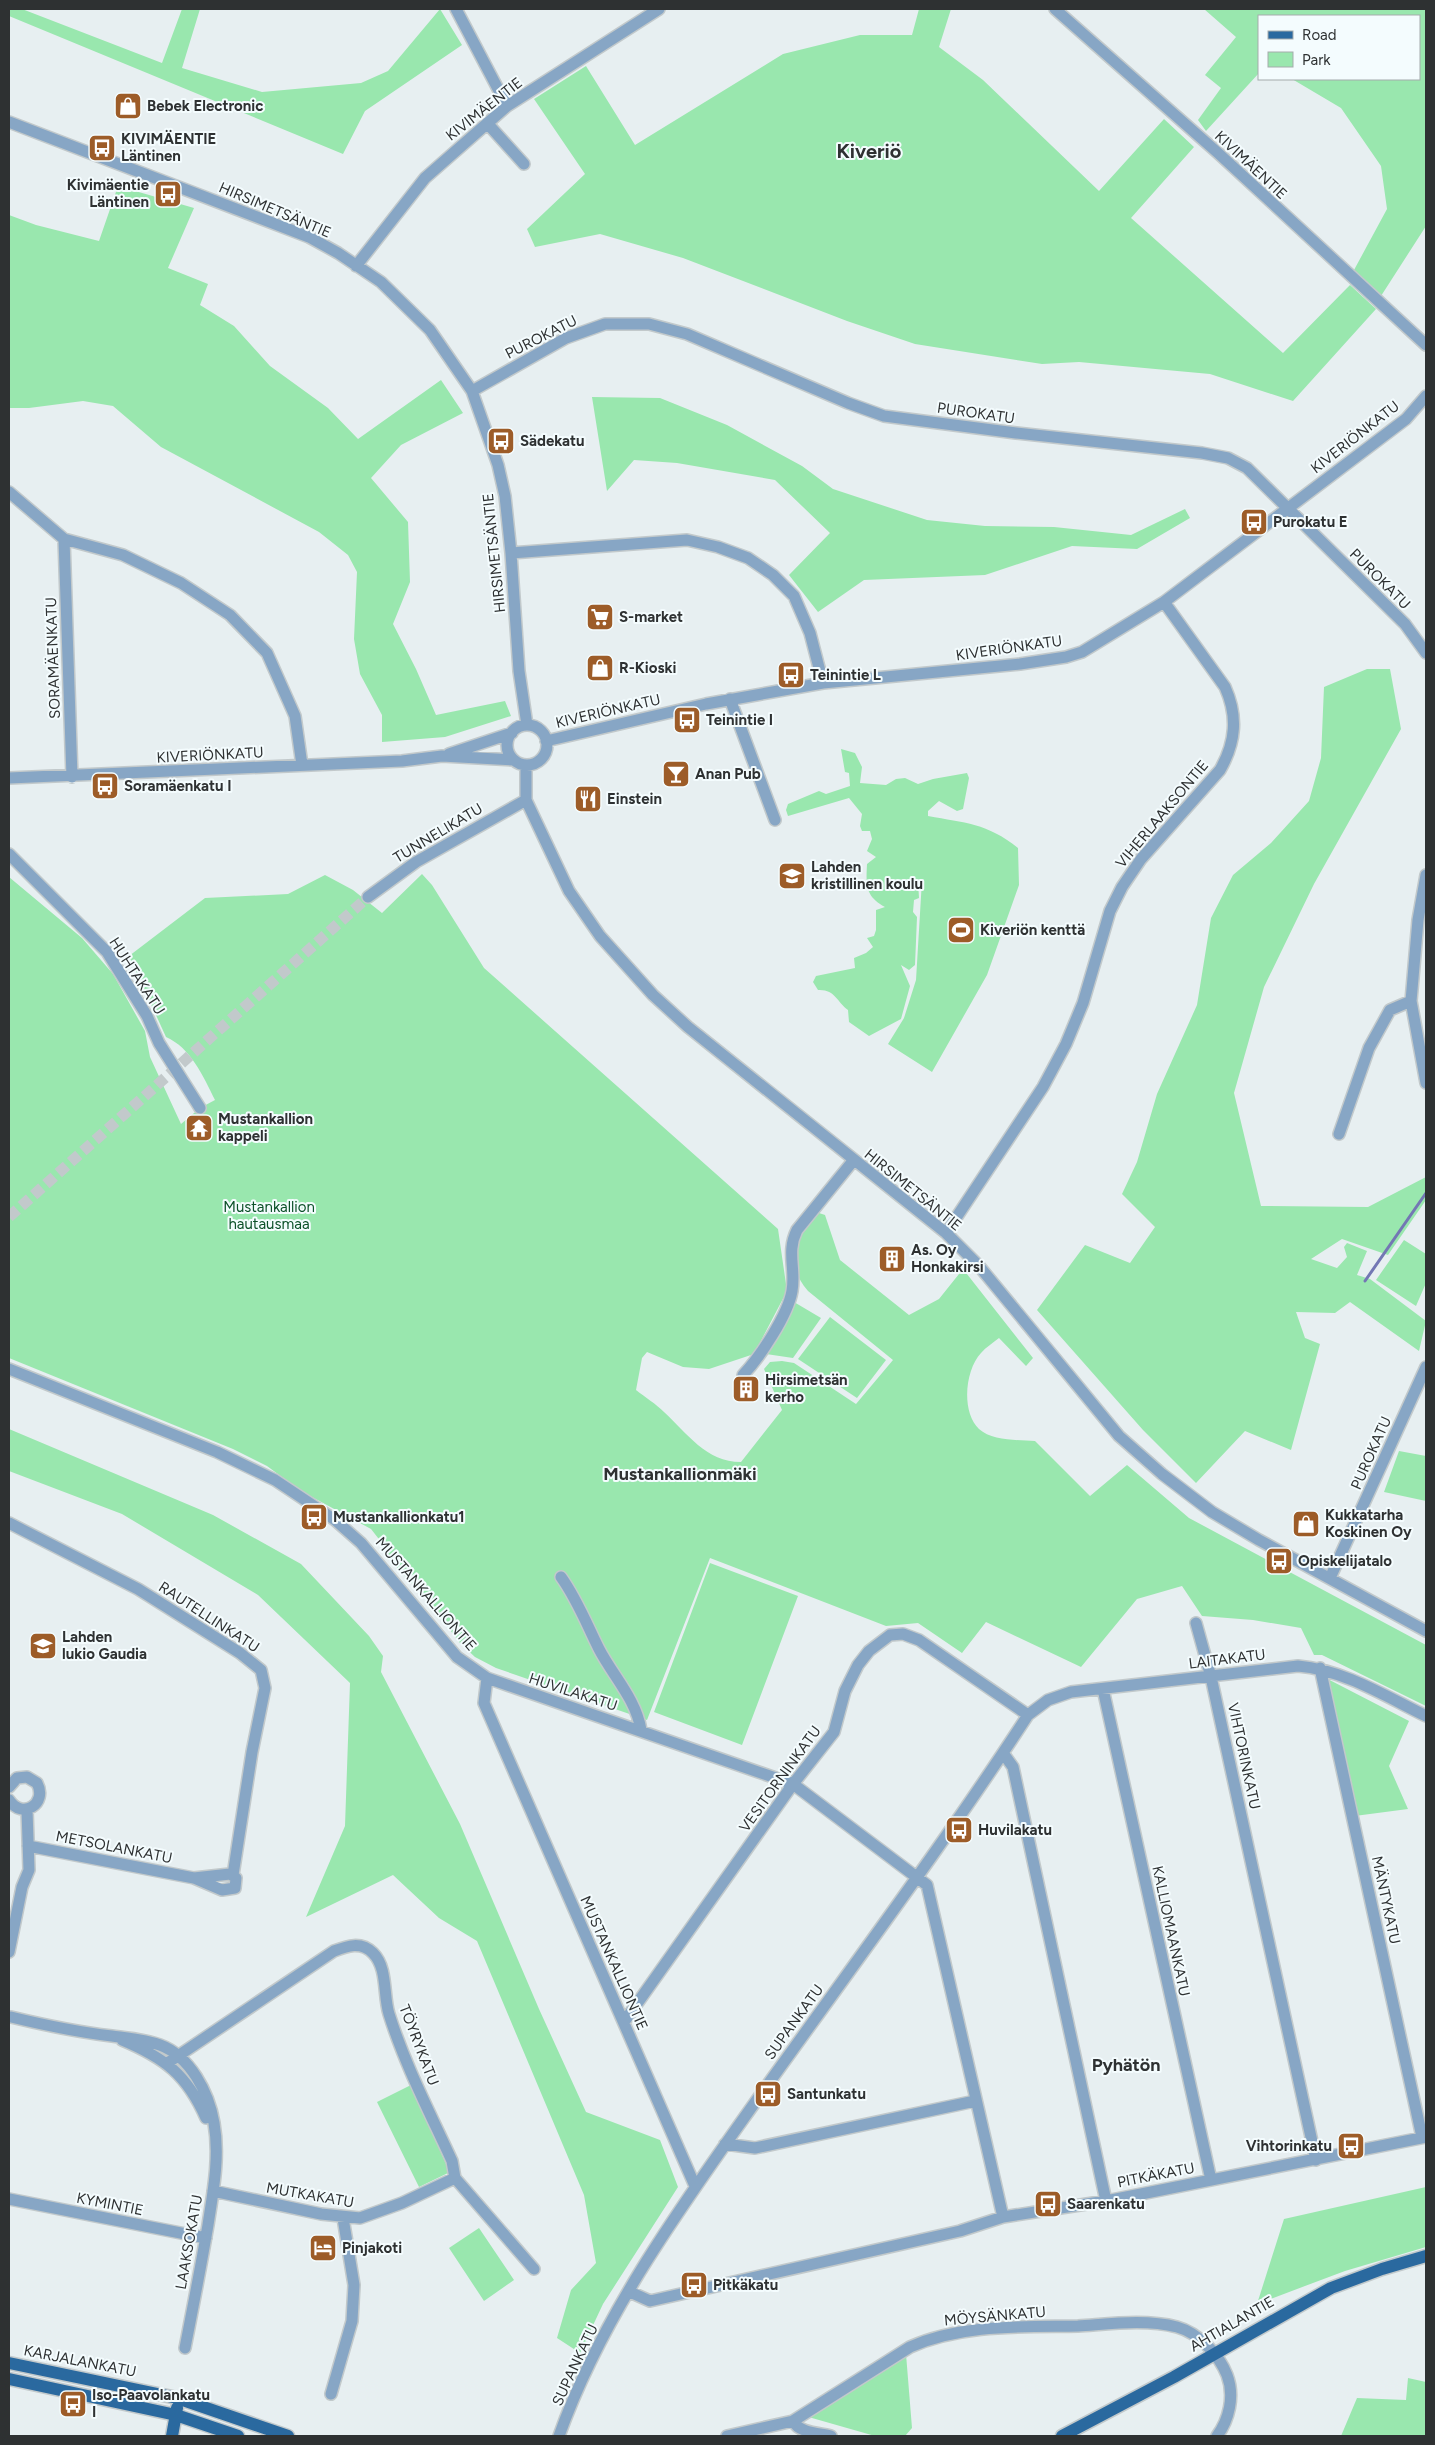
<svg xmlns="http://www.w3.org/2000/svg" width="1435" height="2445" viewBox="0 0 1435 2445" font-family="Figtree,sans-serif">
<rect width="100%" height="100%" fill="#e7eff1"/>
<!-- green -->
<path fill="#99e7ae" d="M9,9h13l140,54 20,-54h18l-18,59 80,24 99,-9 27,-12 52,-62 22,36 -97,66 -22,43 -334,-138z
M919,9h32l-12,38 44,33 116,111 65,-72 30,28 -63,71 152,135 67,-68 26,24 -83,92 -83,-27 -131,-12 -37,2 -127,-20 -68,-23 -164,-63 -83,-24 -65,13 -8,-18 58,-55 -51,-75 52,-33 49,79 148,-91 77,-19h52z
M1204,9h222v217l-45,70 -27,-26 33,-61 -6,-43 -40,-58 -49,-29h127v-63h-160v57l-53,58 -8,-11 23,-32 -16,-13 31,-38z
M118,186l76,22 -26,60 40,16 -8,21 34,21 36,40 58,42 30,31 83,-59 22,33 -62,32 -30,33 37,44 2,60 -17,42 23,45 20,46 69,-14 6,15 -66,21 -63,5v-27l-22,-41 -6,-35 3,-67 -9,-17 -29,-23 -158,-85 -48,-41 -30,-5 -54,7h-19l-1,-193 27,10 63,16z
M592,397l68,1 67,27 75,41 31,23 94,31 58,6 69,1 77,8 54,-26 5,9 -53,31 -65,-3 -87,29 -121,5 -46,32 -29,-37 41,-42 -55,-53 -98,-17 -43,-3 -27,31z
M1367,669h23l11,60 -87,155 -50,103 -30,106 27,113 107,1 58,-30v23l-38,55 -46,-16 -31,20 26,9 10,-11 -3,-10 3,-4 20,8 -10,24 13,4 56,42 -7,30 -69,-49 -15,11 -39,-1 9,26 15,6 -29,106 -46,-19 -49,52 -53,-53 -106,-120 48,-65 45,18 25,-36 -33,-33 15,-32 20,-68 40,-89 14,-87 22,-43 38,-32 38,-42 12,-43 3,-71z
M841,749l14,4 7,14 -2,16 26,2 10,-6 9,-1 13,6 15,-5 34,-6 2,5 -6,31 -6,2 -18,-10 -11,10v5c37,7 59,7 90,32l1,37 -32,90 -55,97 -44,-28 16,-26 12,-38 6,-100 -4,2 1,16 -5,2 -1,12 4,5 -2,48 -6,5 -8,-5 9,21 -9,33 -32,17 -20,-14 -1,-12c-11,-8 -13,-21 -30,-20l-5,-8 3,-6 39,-8 -1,-10 12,-5 7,-6 -6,-9 7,-2 2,-6v-20l9,-3c-20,-11 -19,-22 -18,-43l9,-7 -9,-6 5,-12 -2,-8h-8l-2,-5 2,-12 -13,-16 -61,18 -2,-6 2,-6 31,-13 7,3 24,-8 -1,-13 -4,-1z
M422,874l10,11 52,83 294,261 9,62 -33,63 -45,15 -26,-2 -36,-15 -5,6 -6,32c9,7 20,14 28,22 23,21 42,50 77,50l41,-52 -18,-41 6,-7 12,-1 12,2 62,41 37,-44 -85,-69c-13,-15 -15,-28 -15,-48l26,-30 6,2 15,45 69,55 30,-16 24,-30 70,89 -7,8 -27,-28c-6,5 -13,9 -18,15 -16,17 -20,59 -2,76 13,12 40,11 56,12l55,55 37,-31 62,53 237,127v61l-104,-51h-8l-13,-27 -48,-8 -51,-4 -20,-30 -45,13 -56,68 -95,-45 -24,31 -44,-30 -32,3 -176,-68 -63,162 -151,-52 -21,-11 -15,-14 -34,-45 -37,-39 -7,-16 -11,-14 -70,-38 -34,-25 -34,-17 -224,-91v-481l73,61 31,36 32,57 5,26 31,67 19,-16 15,-8c-12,-24 -24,-52 -49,-63l-37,-81 76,-58 83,-4 37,-19 28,15 29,23z
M1404,1240l22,14v29l-10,23 -40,-26z
M794,1302l27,16 -28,40 -27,-4z
M830,1317l56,43 -29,38 -59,-39z
M9,1429l204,86 88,49 68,72 14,20 -2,16 79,152 79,185 47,103 74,28 18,47 -75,117 -23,49 -23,-15 14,-48 25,-27 -12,-68 -107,-254 -38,-23 -46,-43 -87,42 39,-91 5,-143 -92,-88 -136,-81 -113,-43z
M1399,1451l27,5v45l-42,-9z
M710,1563l88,33 -56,149 -88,-33z
M1318,1674l91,47 -20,45 19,43 -61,8z
M411,2085l35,79 2,9 -29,14 -42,-85z
M1426,2187v60l-81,24 -88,33 27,-85z
M479,2228l35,52 -30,21 -35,-53z
M906,2354l6,74 -7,8h-30l-70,-20z
M1408,2378l18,4v54h-85l16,-38 49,2z"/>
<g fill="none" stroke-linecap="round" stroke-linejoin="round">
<!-- stream -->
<path stroke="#7377b4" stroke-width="3" d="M1365,1281l61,-88"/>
<!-- minor-tunnel -->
<path stroke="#c2c9cb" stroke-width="11" stroke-dasharray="11 5.5" stroke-linecap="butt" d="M9,1217l359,-320"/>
<!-- minor casing -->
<g stroke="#c2c9cb" stroke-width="14">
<path id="minor" d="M456,9l51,97
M1055,9l163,144 208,192
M9,122l300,115 29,16 43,29 49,48 42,61 26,74 7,31 6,57 8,118 8,54
M487,123l37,41
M356,266l69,-88 82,-72 152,-97
M472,391l94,-53 39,-14h44l38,10 161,69 36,13 132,17 186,20 26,5 19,10 158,156 21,29
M9,492l55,47 59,16 58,28 49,32 37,38 28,63 7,49
M64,539l8,238
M511,553l176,-13 31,7 30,11 25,17 21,21 16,37 13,50
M730,699l45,121
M507 745a20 20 0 1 1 40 0a20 20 0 1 1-40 0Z
M546,741l160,-37 117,-21 197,-19 46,-7 16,-5 82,-50 242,-183 20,-23
M449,754l63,-21
M526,765v35l43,91 31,45 53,59 35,32 258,206 33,33 140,170 43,38 50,38 47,28 167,91
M9,778l393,-17 40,-5 72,4
M9,854l98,98 40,64 12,27 41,65
M1426,875l-8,45 -7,81 15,82
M368,897l48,-35 110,-62
M1339,1134l30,-86 21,-38 21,-9
M946,1233l97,-146 23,-43 17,-41 27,-92 12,-24 19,-28 79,-89c16,-28 18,-54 5,-83l-61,-85
M9,1369l208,83 58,28 60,40 26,23 96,114 30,21 306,106 134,101 76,332
M743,1375c17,-18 45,-60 49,-84 4,-22 -6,-39 5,-61l56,-69
M9,1523l129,66 102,64 21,17 4,18 -13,64 -19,123
M561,1577c16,22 26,48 38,72 14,27 37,50 42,81
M1330,1578l96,-211
M1196,1623l15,54 105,483
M1320,1668l102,469
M487,1678l-3,25 211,483
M1103,1689l108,491
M1003,1753l10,14 93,434
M9,1787l8,-9 10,-1 10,6c11,21 -15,37 -28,17
M28,1846l166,32 36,-4 6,4 -1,10 -13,2 -28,-12
M9,1952l13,-65 7,-17 -2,-60
M11,2017c33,8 67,15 101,19 16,2 32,3 48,9 30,11 49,48 54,78 6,34 -1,69 -6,102 -7,41 -15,82 -23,123
M624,2022l169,-238 41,-52 11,-41 13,-26 11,-14 21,-16 13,-1 16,6 109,75
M122,2040c43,18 65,35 84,78
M166,2064l168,-113c13,-5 27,-10 39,2 15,15 10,42 16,61 16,51 41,99 63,147l3,17 79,91
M725,2144l30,4 220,-47
M213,2191l108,23 39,4 42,-15 53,-25
M9,2199l197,39
M630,2292l20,9 310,-70 43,-14 103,-16 320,-64
M331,2394l21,-73 2,-36 -11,-67
M793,2421c6,12 26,12 38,15
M559,2436c44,-124 127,-236 202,-342 90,-126 183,-250 267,-379l20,-15 23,-8 227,-26c46,4 87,30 128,50
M727,2436l66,-15 117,-74c52,-23 112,-20 168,-21 32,-2 67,-7 99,1 22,6 42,28 50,48 8,21 2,45 -10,61"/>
</g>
<!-- major casing -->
<g stroke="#c2c9cb" stroke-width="15">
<path id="major" d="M9,2363l168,35 111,38
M9,2379l167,36 62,21
M172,2436l5,-28
M1062,2436l112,-59 157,-89 51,-19 44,-13"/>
</g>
<!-- minor -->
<use href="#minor" stroke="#87a6c5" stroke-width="11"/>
<!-- major -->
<use href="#major" stroke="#2a699f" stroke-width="12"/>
</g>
<!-- icons -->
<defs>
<g id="shop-square" transform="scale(1.4375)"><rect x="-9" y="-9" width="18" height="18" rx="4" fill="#9d5c28" stroke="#f4fcfe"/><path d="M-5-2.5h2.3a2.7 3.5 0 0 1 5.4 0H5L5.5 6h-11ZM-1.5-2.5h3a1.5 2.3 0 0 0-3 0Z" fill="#fff"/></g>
<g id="bus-square" transform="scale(1.4375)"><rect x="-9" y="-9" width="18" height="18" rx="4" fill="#9d5c28" stroke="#f4fcfe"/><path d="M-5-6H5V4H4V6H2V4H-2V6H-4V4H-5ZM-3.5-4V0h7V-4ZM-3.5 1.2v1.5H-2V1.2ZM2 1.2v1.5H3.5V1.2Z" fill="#fff"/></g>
<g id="supermarket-square" transform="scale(1.4375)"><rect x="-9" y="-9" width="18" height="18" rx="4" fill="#9d5c28" stroke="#f4fcfe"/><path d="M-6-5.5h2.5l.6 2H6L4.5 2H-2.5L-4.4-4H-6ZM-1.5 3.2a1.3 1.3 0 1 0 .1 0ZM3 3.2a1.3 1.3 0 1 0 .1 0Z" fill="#fff"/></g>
<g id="bar-square" transform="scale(1.4375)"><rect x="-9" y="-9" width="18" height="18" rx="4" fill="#9d5c28" stroke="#f4fcfe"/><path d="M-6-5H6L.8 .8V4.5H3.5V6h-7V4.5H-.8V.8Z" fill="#fff"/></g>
<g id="restaurant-square" transform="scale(1.4375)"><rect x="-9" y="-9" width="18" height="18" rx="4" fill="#9d5c28" stroke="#f4fcfe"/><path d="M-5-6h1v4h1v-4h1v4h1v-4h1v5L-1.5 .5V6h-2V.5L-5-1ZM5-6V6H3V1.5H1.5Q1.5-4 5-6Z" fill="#fff"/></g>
<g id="school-square" transform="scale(1.4375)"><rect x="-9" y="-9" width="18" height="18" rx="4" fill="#9d5c28" stroke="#f4fcfe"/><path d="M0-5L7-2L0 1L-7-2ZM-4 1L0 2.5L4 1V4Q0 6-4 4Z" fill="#fff"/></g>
<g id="stadium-square" transform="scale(1.4375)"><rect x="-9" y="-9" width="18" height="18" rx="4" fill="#9d5c28" stroke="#f4fcfe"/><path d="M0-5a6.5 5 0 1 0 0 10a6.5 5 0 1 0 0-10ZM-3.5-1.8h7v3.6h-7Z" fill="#fff"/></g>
<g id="temple-square" transform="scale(1.4375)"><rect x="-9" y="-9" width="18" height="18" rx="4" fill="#9d5c28" stroke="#f4fcfe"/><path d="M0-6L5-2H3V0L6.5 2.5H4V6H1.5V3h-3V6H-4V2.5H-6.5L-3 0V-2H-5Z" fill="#fff"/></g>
<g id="building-square" transform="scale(1.4375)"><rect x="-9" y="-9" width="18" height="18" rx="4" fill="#9d5c28" stroke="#f4fcfe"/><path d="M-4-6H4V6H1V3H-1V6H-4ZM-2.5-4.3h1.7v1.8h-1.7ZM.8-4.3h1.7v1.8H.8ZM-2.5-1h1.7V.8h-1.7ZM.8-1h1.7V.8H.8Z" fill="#fff"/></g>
<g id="hotel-square" transform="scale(1.4375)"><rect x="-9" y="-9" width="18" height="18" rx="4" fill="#9d5c28" stroke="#f4fcfe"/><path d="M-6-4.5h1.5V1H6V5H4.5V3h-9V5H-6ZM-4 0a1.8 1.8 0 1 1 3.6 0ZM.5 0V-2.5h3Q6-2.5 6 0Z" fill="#fff"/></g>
</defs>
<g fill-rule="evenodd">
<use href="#shop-square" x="128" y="106"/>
<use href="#bus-square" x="102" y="148"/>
<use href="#bus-square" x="168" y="194"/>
<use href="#bus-square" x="501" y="441"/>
<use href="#bus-square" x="1254" y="522"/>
<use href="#supermarket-square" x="600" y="617"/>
<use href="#shop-square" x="600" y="668"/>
<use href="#bus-square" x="791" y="675"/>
<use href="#bus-square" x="687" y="720"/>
<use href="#bar-square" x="676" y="774"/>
<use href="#bus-square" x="105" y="786"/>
<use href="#restaurant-square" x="588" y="799"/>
<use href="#school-square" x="792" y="876"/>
<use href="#stadium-square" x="961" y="930"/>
<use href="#temple-square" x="199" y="1128"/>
<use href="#building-square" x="892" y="1259"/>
<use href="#building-square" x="746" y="1389"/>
<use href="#bus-square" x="314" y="1517"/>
<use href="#shop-square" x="1306" y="1524"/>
<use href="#bus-square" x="1279" y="1561"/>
<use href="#school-square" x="43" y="1646"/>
<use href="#bus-square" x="959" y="1830"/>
<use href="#bus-square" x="768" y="2094"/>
<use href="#bus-square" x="1351" y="2146"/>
<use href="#bus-square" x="1048" y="2204"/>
<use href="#hotel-square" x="323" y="2248"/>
<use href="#bus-square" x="694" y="2285"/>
<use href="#bus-square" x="73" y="2404"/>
</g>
<g text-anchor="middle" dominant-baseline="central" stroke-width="4" stroke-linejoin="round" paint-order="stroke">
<!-- poi labels -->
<g font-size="15" font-weight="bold" fill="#2e3132" stroke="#f4fcfe" text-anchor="start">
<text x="147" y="106">Bebek Electronic</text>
<text x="121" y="139">KIVIMÄENTIE<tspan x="121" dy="17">Läntinen</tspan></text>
<text x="149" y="185" text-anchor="end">Kivimäentie<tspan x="149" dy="17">Läntinen</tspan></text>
<text x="520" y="441">Sädekatu</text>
<text x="1273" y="522">Purokatu E</text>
<text x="619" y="617">S-market</text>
<text x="619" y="668">R-Kioski</text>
<text x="810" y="675">Teinintie L</text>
<text x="706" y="720">Teinintie I</text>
<text x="695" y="774">Anan Pub</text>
<text x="124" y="786">Soramäenkatu I</text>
<text x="607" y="799">Einstein</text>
<text x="811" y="867">Lahden<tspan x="811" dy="17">kristillinen koulu</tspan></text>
<text x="980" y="930">Kiveriön kenttä</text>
<text x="218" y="1119">Mustankallion<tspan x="218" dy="17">kappeli</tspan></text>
<text x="911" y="1250">As. Oy<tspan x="911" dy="17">Honkakirsi</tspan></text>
<text x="765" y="1380">Hirsimetsän<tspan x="765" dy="17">kerho</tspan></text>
<text x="1325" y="1515">Kukkatarha<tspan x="1325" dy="17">Koskinen Oy</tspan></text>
<text x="333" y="1517">Mustankallionkatu1</text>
<text x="1298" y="1561">Opiskelijatalo</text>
<text x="62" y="1637">Lahden<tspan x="62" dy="17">lukio Gaudia</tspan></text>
<text x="978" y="1830">Huvilakatu</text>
<text x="787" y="2094">Santunkatu</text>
<text x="1332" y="2146" text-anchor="end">Vihtorinkatu</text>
<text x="1067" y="2204">Saarenkatu</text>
<text x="342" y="2248">Pinjakoti</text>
<text x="713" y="2285">Pitkäkatu</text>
<text x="92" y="2395">Iso-Paavolankatu<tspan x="92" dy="17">I</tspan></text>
</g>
<!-- street labels -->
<g font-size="15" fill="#2e3132" stroke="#f4fcfe">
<text transform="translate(484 109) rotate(-38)">KIVIMÄENTIE</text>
<text transform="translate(1251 165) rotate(43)">KIVIMÄENTIE</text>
<text transform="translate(275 210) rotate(23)">HIRSIMETSÄNTIE</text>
<text transform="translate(541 337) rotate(-27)">PUROKATU</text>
<text transform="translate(976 413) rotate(8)">PUROKATU</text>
<text transform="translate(1355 437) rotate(-38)">KIVERIÖNKATU</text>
<text transform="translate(494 553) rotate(-96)">HIRSIMETSÄNTIE</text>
<text transform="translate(1380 579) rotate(45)">PUROKATU</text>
<text transform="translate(1009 648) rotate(-8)">KIVERIÖNKATU</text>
<text transform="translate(53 658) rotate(-92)">SORAMÄENKATU</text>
<text transform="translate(608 711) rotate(-13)">KIVERIÖNKATU</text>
<text transform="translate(210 755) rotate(-3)">KIVERIÖNKATU</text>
<text transform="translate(1162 814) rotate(-50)">VIHERLAAKSONTIE</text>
<text transform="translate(438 833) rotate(-31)">TUNNELIKATU</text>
<text transform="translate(137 976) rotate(57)">HUHTAKATU</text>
<text transform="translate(913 1190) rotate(39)">HIRSIMETSÄNTIE</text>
<text transform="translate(1371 1453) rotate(-66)">PUROKATU</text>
<text transform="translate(426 1594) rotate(49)">MUSTANKALLIONTIE</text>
<text transform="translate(209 1617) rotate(33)">RAUTELLINKATU</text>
<text transform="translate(1227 1659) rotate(-7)">LAITAKATU</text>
<text transform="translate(573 1692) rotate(18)">HUVILAKATU</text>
<text transform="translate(1244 1756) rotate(78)">VIHTORINKATU</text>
<text transform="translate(780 1779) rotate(-54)">VESITORNINKATU</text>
<text transform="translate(114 1847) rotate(11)">METSOLANKATU</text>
<text transform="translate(1386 1900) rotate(78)">MÄNTYKATU</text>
<text transform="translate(1171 1931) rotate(78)">KALLIOMAANKATU</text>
<text transform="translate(614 1963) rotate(66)">MUSTANKALLIONTIE</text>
<text transform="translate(794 2022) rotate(-54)">SUPANKATU</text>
<text transform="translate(419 2045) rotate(69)">TÖYRYKATU</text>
<text transform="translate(1156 2175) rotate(-11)">PITKÄKATU</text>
<text transform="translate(310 2195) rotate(10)">MUTKAKATU</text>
<text transform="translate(110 2204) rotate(11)">KYMINTIE</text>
<text transform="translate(189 2242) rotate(-80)">LAAKSOKATU</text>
<text transform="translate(995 2316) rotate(-5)">MÖYSÄNKATU</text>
<text transform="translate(1232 2324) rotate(-30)">AHTIALANTIE</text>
<text transform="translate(80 2361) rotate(11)">KARJALANKATU</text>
<text transform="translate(575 2365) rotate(-65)">SUPANKATU</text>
</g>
<!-- park labels -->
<g font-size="15" fill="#0c5129" stroke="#f4fcfe">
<text x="269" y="1207">Mustankallion<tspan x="269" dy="17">hautausmaa</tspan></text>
</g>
<!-- quarter labels -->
<g font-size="18" font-weight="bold" fill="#2e3132" stroke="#f4fcfe">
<text x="680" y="1474">Mustankallionmäki</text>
<text x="1126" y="2065">Pyhätön</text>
</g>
<!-- district labels -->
<g font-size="20" font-weight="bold" fill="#2e3132" stroke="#f4fcfe">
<text x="869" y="151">Kiveriö</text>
</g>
</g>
<!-- border -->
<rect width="1435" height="2445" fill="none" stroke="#2e3132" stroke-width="20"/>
<!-- legend -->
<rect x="1258" y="15" width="162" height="65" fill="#f4fcfe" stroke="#a5abac"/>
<rect x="1268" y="31" width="25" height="8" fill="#2a699f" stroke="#a5abac"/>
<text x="1302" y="40" font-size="15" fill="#2e3132">Road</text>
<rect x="1268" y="52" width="25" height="15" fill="#99e7ae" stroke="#a5abac"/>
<text x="1302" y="65" font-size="15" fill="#2e3132">Park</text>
</svg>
